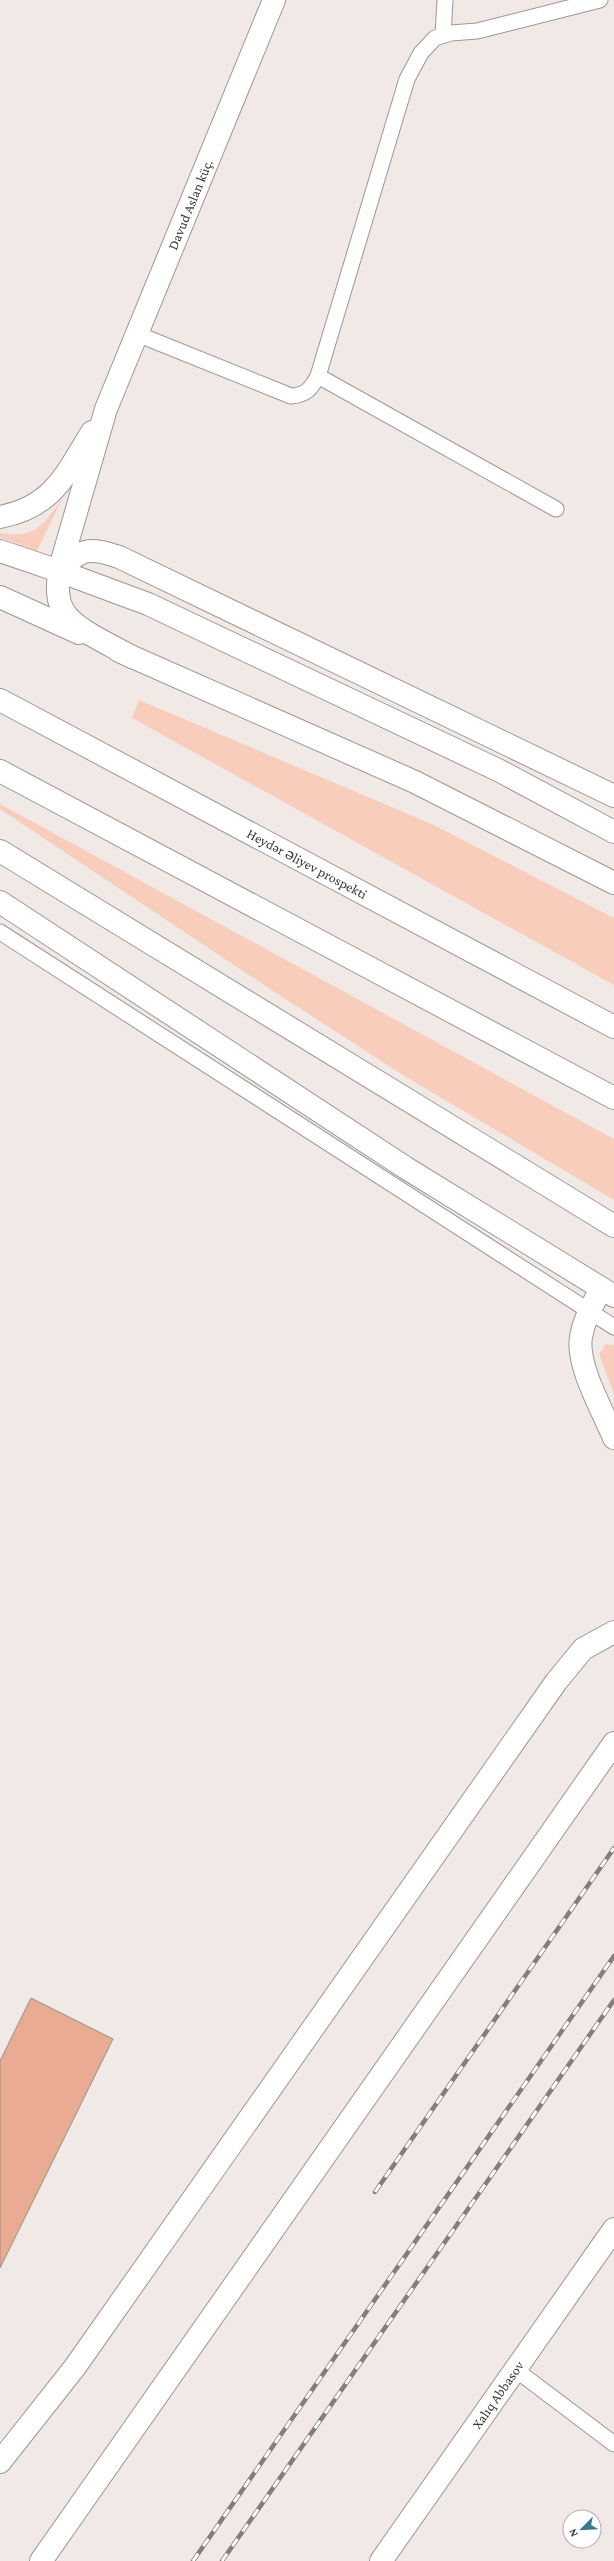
<svg xmlns="http://www.w3.org/2000/svg" width="614" height="2561" viewBox="0 0 614 2561" font-family="'Crimson Pro',serif">
<rect width="100%" height="100%" fill="#f1e9e6"/>
<!-- green -->
<path fill="#f9cdbb" d="M62,499l-25,52 -37,-14v-4c36,6 42,-7 62,-34z
M139,700l295,125 180,93v67l-482,-267z
M0,804l614,335v61l-208,-123 -130,-84 -276,-184z
M606,1344l8,1v49l-15,-40z"/>
<!-- building -->
<path fill="#e9ac93" stroke="#958e8b" d="M31,1998l82,41 -113,229v-207z"/>
<g fill="none" stroke-linecap="round" stroke-linejoin="round">
<!-- lane casing -->
<g stroke="#9e9693" stroke-width="17">
<path id="lane" d="M443,35l2,-35
M137,334l154,62c15,-1 20,-7 27,-20l89,-297 14,-26 14,-15 16,-5 26,-2 123,-31
M318,376l238,133
M0,932l614,395
M516,2370l98,74"/>
</g>
<!-- street casing -->
<g stroke="#9e9693" stroke-width="24">
<g id="street">
<path d="M59,571c22,-23 30,-24 60,-14l495,239"/>
<path d="M601,1289c-8,15 -17,30 -20,48 -5,28 22,74 33,101"/>
<path d="M0,2462l75,-95 481,-685 27,-33 31,-17"/>
<path d="M41,2561l573,-818"/>
<path id="s1" d="M381,2561l233,-332"/>
</g>
</g>
<!-- secondary casing -->
<g stroke="#9e9693" stroke-width="24">
<g id="secondary">
<path d="M0,517c53,-10 66,-43 92,-85"/>
<path d="M0,551l59,20 89,33 352,167 114,61"/>
<path d="M0,597l79,36"/>
<path d="M119,651l296,131 199,101"/>
<path id="s2" d="M132,657c-19,-11 -59,-28 -69,-47 -7,-12 -5,-26 -4,-39l47,-162 168,-409"/>
<path d="M0,851l614,375"/>
<path d="M0,902l406,266 208,128"/>
</g>
</g>
<!-- highway casing -->
<g stroke="#9e9693" stroke-width="24">
<g id="highway">
<path id="s3" d="M0,700l614,327"/>
<path d="M0,771l614,327"/>
</g>
</g>
<!-- lane -->
<use href="#lane" stroke="#fff" stroke-width="15"/>
<!-- street -->
<use href="#street" stroke="#fff" stroke-width="22"/>
<!-- secondary -->
<use href="#secondary" stroke="#fff" stroke-width="22"/>
<!-- highway -->
<use href="#highway" stroke="#fff" stroke-width="22"/>
<!-- rail casing -->
<g stroke="#837e7d" stroke-width="4.5">
<path id="rail" d="M375,2192l239,-344
M193,2561l421,-605
M222,2561l392,-561"/>
</g>
<!-- rail -->
<use href="#rail" stroke="#fff" stroke-width="3" stroke-dasharray="9" stroke-linecap="butt"/>
</g>
<g text-anchor="middle" dominant-baseline="central" stroke-width="3" stroke-linejoin="round" paint-order="stroke">
<!-- street labels -->
<g font-size="14" fill="#3b3837" stroke="#fff">
<text stroke="none"><textPath href="#s2" startOffset="514">Davud Aslan küç.</textPath></text>
<text stroke="none"><textPath href="#s3" startOffset="348">Heydər Əliyev prospekti</textPath></text>
<text stroke="none"><textPath href="#s1" startOffset="203">Xalıq Abbasov</textPath></text>
</g>
</g>
<!-- north arrow -->
<g transform="translate(582 2529) rotate(246)"><circle r="19" fill="#ffffff" stroke="#b1afaf"/>
<path d="M0-3L7 15L0 10L-7 15Z" fill="#3a788e"/>
<text y="-6" font-size="11" font-weight="bold" text-anchor="middle" fill="#3b3837">N</text>
</g>
</svg>
